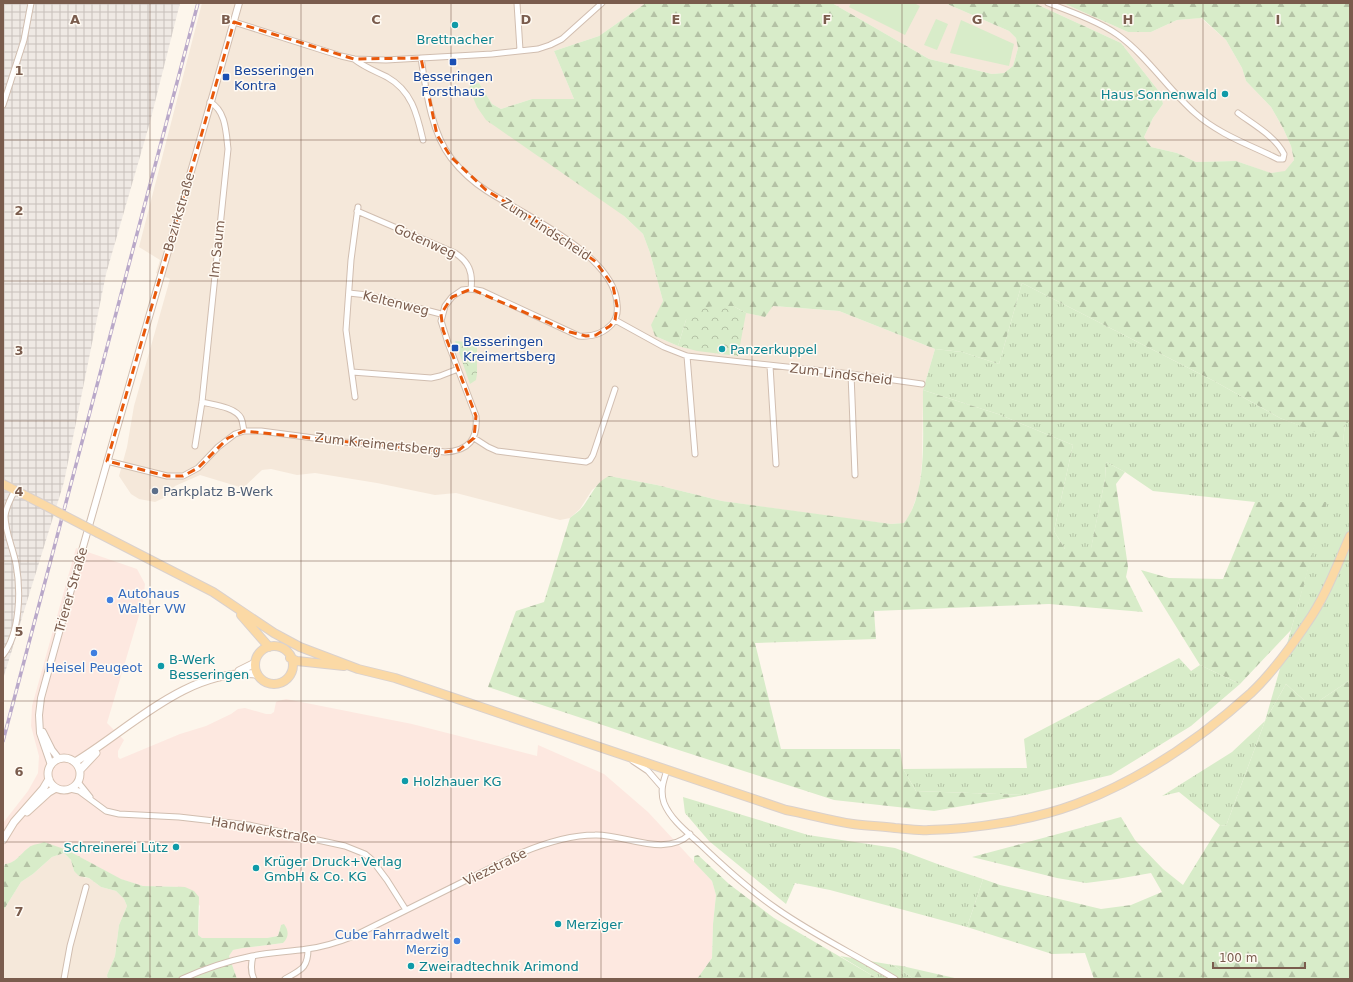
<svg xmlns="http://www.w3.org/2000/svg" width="1353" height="982" viewBox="0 0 1353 982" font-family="'DejaVu Sans',sans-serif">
<defs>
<pattern id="industrial-grid" width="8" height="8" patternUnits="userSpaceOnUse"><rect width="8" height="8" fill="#efe9e4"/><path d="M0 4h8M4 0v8" fill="none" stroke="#c7c0bb"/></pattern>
<pattern id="grass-tufts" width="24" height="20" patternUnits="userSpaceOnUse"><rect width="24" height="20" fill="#d8ecc9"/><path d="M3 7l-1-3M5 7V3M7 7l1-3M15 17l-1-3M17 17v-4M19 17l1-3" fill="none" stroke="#b4c2a5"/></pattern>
<pattern id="forest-firs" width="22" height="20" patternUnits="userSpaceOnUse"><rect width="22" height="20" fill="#d8ecc9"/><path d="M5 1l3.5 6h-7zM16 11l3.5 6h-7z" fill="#b4c2a5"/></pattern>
<pattern id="park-crowns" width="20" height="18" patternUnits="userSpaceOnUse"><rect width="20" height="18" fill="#d8ecc9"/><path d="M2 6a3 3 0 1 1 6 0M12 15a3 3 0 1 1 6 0" fill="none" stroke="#b4c2a5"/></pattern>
</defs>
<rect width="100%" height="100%" fill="#fdf6ec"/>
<!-- residential -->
<path fill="#f5e8da" d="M202,3h444l-47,33 -45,15 20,48h-42l-31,10 -9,-5 -13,-21 -10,5 155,128 19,18 7,19 13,48 -4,11 -4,24 23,10 37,-40 50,11 7,-11 67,5 96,38 -12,41 -1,73 -3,27 -9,25 -6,8 -13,1 -41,-5 -128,-18 -65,-16 -48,-9 -17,14 -12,19 -10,9 -10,2 -104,-27 -21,2 -58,-12 -62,-10 -18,2 -26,-6 -9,1 -19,18 -43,-13 -25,11 -9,11 -11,5 -16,-3 -8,-5 -12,-18 8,-29 7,-41 36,-127 -14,-6 4,-13 -21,-13z
M832,3h113l64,28 7,7 2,10 -5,18 -9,7 -12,1 -63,-15z
M1034,3h29l65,29h23l26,-12 24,-2 25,22 16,28 4,13 25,26 12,21 8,18 3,14 -9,12 -15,1 -34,-12 -40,1 -19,-9 -26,-6 -7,-10 9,-19 10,-14 -2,-10 -40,-51z
M64,853l7,7 3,11 11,7h4l12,9 15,4 8,8 3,7 -8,19 -4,31 -8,19 1,4h-105v-68l18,-29 12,-8 19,-17z"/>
<!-- commercial -->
<path fill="#fde8e0" d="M76,548l61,21 8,15 -2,18 -36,121 17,17 -6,11v6l2,2 60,-25 26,-8 25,-12 7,-5 7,-1 21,6h5l3,-2 2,-10 2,-1 8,-2 126,25 125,32 1,-11 66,29 44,38 64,69 4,14 -3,29 -1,34 -15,21h-460l-8,-23 4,-6 10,-2 40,-5 -2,-18 -3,11 -11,2h-65l-4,-3 2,-29 -15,-19 -42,-1 -23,-7 -53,-29 -37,-4 -12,12 -9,6h-4l-2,-2v-39l25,-32 10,-18 1,-17 -8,-30 1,-20z"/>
<!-- industrial -->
<path fill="url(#industrial-grid)" d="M3,3h177l-30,119 -44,152 -42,208 -61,197z"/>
<!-- grass -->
<path fill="url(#grass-tufts)" d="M1022,283l192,98 66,37 63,24 2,-19h5v257l-31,21h-14l-19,-17 -21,37 -39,105 -6,-1 -41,-33 -17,4 70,-44 33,-31 26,-91 35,-128h-71l-102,-11 -28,-19 -19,-10 -1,17 -14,70h-26l-11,-18 19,-86 -75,-31 -75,-24 12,-41 27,3 37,12z
M1179,658l12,13 9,-6 40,19 -49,42 -80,49 -86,20 -109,-4 -13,-22 124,-1 -3,-29z
M683,797l125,38 87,13 45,17 43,14 -16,48 -137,-37 -35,-7 -9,21 -77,-63 -24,-28z
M840,956l53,9 21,14h-36z"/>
<!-- forest -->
<path fill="url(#forest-firs)" d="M646,3h186l97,56 63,15 12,-1 9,-7 5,-18 -2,-10 -7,-7 -64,-28h89l87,40 40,51 2,10 -10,14 -9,19 7,10 26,6 19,9 40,-1 35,12 14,-2 9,-11 -3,-14 -8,-18 -12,-21 -25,-26 -4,-13 -16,-28 -24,-22 -25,2 -26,12h-23l-65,-29h287v420h-5l-2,20 -63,-25 -66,-37 -192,-98 -23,81 -37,-12 -27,-3 -96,-38 -66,-5 -8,11 -19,-4 -13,-7 -47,14 -8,26 -23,-10 -4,-11 12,-24 -13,-48 -7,-19 -19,-18 -138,-96 -9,-13 -8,-19 2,-3 8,-2 13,21 9,5 31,-10h42l-20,-48 45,-15z
M923,390l75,24 75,31 -19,86 11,18 26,-1 14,-69 1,-17 19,10 -9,12 12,83 -2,10 17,35 -94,-8 -175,7 2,28 -121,4 26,106h119l3,20 13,22 109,4 -91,16 -100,-11 -174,-56 -172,-57 28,-76 28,-9 26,-84c3,-3 7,-5 10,-8 11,-12 14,-27 29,-34l48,9 65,16 169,23 13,-1c25,-32 18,-93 19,-133z
M1255,502h72l-36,128 -51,54 -40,-19 -59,-95 28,8 54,1z
M1350,680v299h-256l-9,-26 -33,1 -85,-27 16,-48 17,6 101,24 30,-4 31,-13 -11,-19 -34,6 -31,4 -29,-5 -85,-21 149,-40 14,23 28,29 20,16 37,-60 6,1 39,-105 21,-37 19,17h14z
M44,842l23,8 54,29 22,7 42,1 9,4 5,6 -1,38 4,3h65l11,-2 3,-11 3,-1c5,7 5,13 -1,19l-40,5 -10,2 -4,6 8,23h-129l-1,-4 8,-19 4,-31 8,-19 -3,-7 -8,-8 -15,-4 -12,-9 -10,-2 -5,-5 -3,-11 -7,-7 -12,4 -19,17 -12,8 -18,29v-38l2,-9c12,-1 17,-13 26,-18 4,-2 9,-2 13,-4z
M698,855l31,29 45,34 104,61h-181l15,-21 1,-34 3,-29 -4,-14 -18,-19v-6z
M893,965l9,1 57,13h-45z"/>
<!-- park -->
<path fill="url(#park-crowns)" d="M715,306h18l13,7 -8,43 -41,-5 -19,-5 8,-26 15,-12z
M455,341l22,2v31l-1,6 -6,4z"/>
<!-- garden -->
<path fill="#d8ecc9" d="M851,3h63l6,3 -15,29 -56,-28z
M936,19l12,5 -11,26 -13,-5z
M961,20l53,24 -5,22 -59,-13z"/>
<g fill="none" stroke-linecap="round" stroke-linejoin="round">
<!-- minor casing -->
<g stroke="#d1beb0" stroke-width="7">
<path id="minor" d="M517,3l3,47
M1048,3c21,8 52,19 70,32 29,21 50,54 77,78 22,20 52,31 77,43l6,3h5l1,-5c-9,-18 -30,-29 -46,-41
M234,22l107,34 13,3 32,1 106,-6 46,-5 12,-4 12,-6 40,-36
M354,59c10,8 21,12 33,18 25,14 30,37 36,63
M3,105l21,-65 7,-37
M357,211l98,42c14,9 18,19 16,36
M349,293l18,2 74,19
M615,320l49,27 23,9 164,18 71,10
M687,356l8,98
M770,366l6,98
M352,372l79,6 9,-2 18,-7
M851,374l4,101
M355,397l-9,-67 5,-70 7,-53
M202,402c12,3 33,5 39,16 2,4 2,9 3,13
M474,438l14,9 9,4 89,11 4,-2 3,-5 22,-66
M195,446l7,-44 26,-253c-2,-17 -2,-38 -18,-47
M107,461l60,15h16l15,-8 20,-21 17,-13 9,-3h17l83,11 101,10c24,-1 33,-13 31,-36l-28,-73 -7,-22 4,-15 7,-9 10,-7 9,-1 11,2 97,45c13,1 24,-2 33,-12 5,-6 6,-13 5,-20 -2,-49 -93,-89 -130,-113 -14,-9 -26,-20 -36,-33 -20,-26 -25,-68 -30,-100
M3,655c17,-22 18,-64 13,-91 -3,-16 -11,-32 -11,-48 1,-9 6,-18 10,-26
M633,761l15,10 14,16
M667,770c-4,12 -7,21 -3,33 7,17 23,29 36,41 24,23 49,46 77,65 37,26 79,46 118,70
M78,782l12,15
M70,789l9,2 27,20 13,3 60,3 70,8 96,21 20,8 7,6 15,20 19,30
M253,956c-2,8 -3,15 1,23
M64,979l6,-33 16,-59
M182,979c22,-10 46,-18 70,-23 18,-4 36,-4 55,-7 16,-2 32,-7 47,-13l167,-83c24,-10 48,-18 74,-18 30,-1 70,23 95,-1
M285,979c15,-9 23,-10 23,-30"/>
</g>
<!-- tertiary casing -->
<g stroke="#d1beb0" stroke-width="8">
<path id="tertiary" d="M43,732l9,18 7,9
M51,765l-11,-32 -1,-18 2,-17c63,-232 133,-463 198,-695"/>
</g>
<!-- secondary casing -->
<g stroke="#d6c0b0" stroke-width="9">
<path id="secondary" d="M239,671l16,-8
M48 774a16 16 0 1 1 32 0a16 16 0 1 1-32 0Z
M75,762c55,-33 112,-94 182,-88
M80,770l16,-17
M27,812l22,-20 7,-4
M3,840l11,-18 29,-33 6,-10"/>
</g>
<!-- primary casing -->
<g stroke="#dad1cd" stroke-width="10">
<path id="primary" d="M3,484l41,21
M98,533l115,59 61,41 26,14 58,22 37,9 391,132c22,4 45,11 67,14 14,2 28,2 42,4 11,1 23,3 34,2 47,-1 104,-10 147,-26 64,-24 124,-65 175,-111 19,-18 42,-49 56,-70 19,-27 30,-58 43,-87
M241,615l28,32
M255 665a19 19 0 1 1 38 0a19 19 0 1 1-38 0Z
M290,658l7,3 47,5"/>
</g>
<!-- minor -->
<use href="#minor" stroke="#fff" stroke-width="5"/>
<!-- tertiary -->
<use href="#tertiary" stroke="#fff" stroke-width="6"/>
<!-- secondary -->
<use href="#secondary" stroke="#fff" stroke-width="7"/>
<!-- primary -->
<use href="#primary" stroke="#fbd9a5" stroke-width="8"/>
<!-- rail casing -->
<g stroke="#b9a8c9" stroke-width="3.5">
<path id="rail" d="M3,741l195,-738"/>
</g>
<!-- rail -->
<use href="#rail" stroke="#fffaf3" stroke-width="2" stroke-dasharray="6" stroke-linecap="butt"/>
<!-- primary-bridge casing -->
<g stroke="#dad1cd" stroke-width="10" stroke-linecap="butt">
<path id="primary-bridge" d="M44,505l54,28"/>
</g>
<!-- primary-bridge -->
<use href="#primary-bridge" stroke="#fbd9a5" stroke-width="8"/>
</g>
<!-- marked area -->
<path fill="none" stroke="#e8590c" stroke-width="3" stroke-dasharray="8 5" stroke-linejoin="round" d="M234,22l120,37 67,-1 16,77 14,22 35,33 78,48 32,24 17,24 4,20 -2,14 -5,6 -14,9 -10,1 -16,-4 -99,-43 -19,8 -11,17 2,16 33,86 -2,22 -15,12 -14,2 -201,-21 -16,7 -30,30 -15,8h-16l-60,-15z"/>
<!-- grid -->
<path fill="none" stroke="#7a5c4d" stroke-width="1" stroke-opacity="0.55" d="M150,3v976M301,3v976M451,3v976M601,3v976M752,3v976M902,3v976M1052,3v976M1203,3v976M3,140h1347M3,281h1347M3,421h1347M3,561h1347M3,701h1347M3,842h1347"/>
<!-- markers -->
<g fill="#0f9aa8" stroke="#fffaf3" stroke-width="1.5">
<circle cx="455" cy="25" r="4"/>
<circle cx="1225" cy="94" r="4"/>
<circle cx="722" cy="349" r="4"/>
<circle cx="161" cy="666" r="4"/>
<circle cx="405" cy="781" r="4"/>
<circle cx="176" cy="847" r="4"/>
<circle cx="256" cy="868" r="4"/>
<circle cx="558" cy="924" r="4"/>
<circle cx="411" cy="966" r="4"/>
</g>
<g fill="#1a4fb4" stroke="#fffaf3" stroke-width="1.5">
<rect x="449" y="58" width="8" height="8" rx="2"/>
<rect x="222" y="73" width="8" height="8" rx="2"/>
<rect x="451" y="344" width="8" height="8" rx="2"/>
</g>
<circle fill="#5c6f8a" stroke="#fffaf3" stroke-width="1.5" cx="155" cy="491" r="4"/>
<g fill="#3f7fe0" stroke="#fffaf3" stroke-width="1.5">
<circle cx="110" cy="600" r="4"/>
<circle cx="94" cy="653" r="4"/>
<circle cx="457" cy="941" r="4"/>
</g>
<g text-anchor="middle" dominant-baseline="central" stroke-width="3" stroke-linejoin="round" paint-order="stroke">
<!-- culture labels -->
<g font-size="13" fill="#0d838f" stroke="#fffaf3" text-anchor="start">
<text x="455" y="39" text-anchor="middle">Brettnacher</text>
<text x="1217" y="94" text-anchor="end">Haus Sonnenwald</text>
<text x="730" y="349">Panzerkuppel</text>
<text x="169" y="659">B-Werk<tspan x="169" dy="15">Besseringen</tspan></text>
<text x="413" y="781">Holzhauer KG</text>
<text x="168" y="847" text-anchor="end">Schreinerei Lütz</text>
<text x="264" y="861">Krüger Druck+Verlag<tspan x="264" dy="15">GmbH &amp; Co. KG</tspan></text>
<text x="566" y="924">Merziger</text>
<text x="419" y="966">Zweiradtechnik Arimond</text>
</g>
<!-- transit labels -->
<g font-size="13" fill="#164399" stroke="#fffaf3" text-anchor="start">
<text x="234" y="70">Besseringen<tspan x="234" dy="15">Kontra</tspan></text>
<text x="453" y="76" text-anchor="middle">Besseringen<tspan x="453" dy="15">Forsthaus</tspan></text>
<text x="463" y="341">Besseringen<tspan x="463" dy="15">Kreimertsberg</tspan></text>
</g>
<!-- street labels -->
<g font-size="13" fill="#7a5c4d" stroke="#fffaf3">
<text transform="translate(179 212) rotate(-74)">Bezirkstraße</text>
<text transform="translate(546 229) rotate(33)">Zum Lindscheid</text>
<text transform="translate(425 241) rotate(24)">Gotenweg</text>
<text transform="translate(217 249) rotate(-84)">Im Saum</text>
<text transform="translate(396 303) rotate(14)">Keltenweg</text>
<text transform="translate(841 374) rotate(7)">Zum Lindscheid</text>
<text transform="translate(378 444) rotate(6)">Zum Kreimertsberg</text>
<text transform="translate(71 590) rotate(-74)">Trierer Straße</text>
<text transform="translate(264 830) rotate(10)">Handwerkstraße</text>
<text transform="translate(495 867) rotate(-26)">Viezstraße</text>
</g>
<!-- service labels -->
<g font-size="13" fill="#4e5e75" stroke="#fffaf3" text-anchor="start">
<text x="163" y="491">Parkplatz B-Werk</text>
</g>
<!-- shop labels -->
<g font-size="13" fill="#366cbe" stroke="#fffaf3" text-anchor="start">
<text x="118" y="593">Autohaus<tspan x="118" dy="15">Walter VW</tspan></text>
<text x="94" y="667" text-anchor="middle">Heisel Peugeot</text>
<text x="449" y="934" text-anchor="end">Cube Fahrradwelt<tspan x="449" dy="15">Merzig</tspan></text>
</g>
</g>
<g font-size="13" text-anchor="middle" font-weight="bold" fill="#7a5c4d" stroke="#fffaf3" stroke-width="3" stroke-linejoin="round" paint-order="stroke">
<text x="75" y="24">A</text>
<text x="226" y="24">B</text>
<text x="376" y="24">C</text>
<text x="526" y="24">D</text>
<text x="676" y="24">E</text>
<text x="827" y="24">F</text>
<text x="977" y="24">G</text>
<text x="1128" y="24">H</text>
<text x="1278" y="24">I</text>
<text x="19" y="75">1</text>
<text x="19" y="215">2</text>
<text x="19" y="355">3</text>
<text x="19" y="496">4</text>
<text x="19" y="636">5</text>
<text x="19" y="776">6</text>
<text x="19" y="916">7</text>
</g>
<!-- border -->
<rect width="1353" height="982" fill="none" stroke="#7a5c4d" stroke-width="8"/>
<!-- scale -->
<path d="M1213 962v6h92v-6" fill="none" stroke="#7a5c4d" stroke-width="2"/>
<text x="1219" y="962" font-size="12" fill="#7a5c4d" stroke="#fffaf3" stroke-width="3" paint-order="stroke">100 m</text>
</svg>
